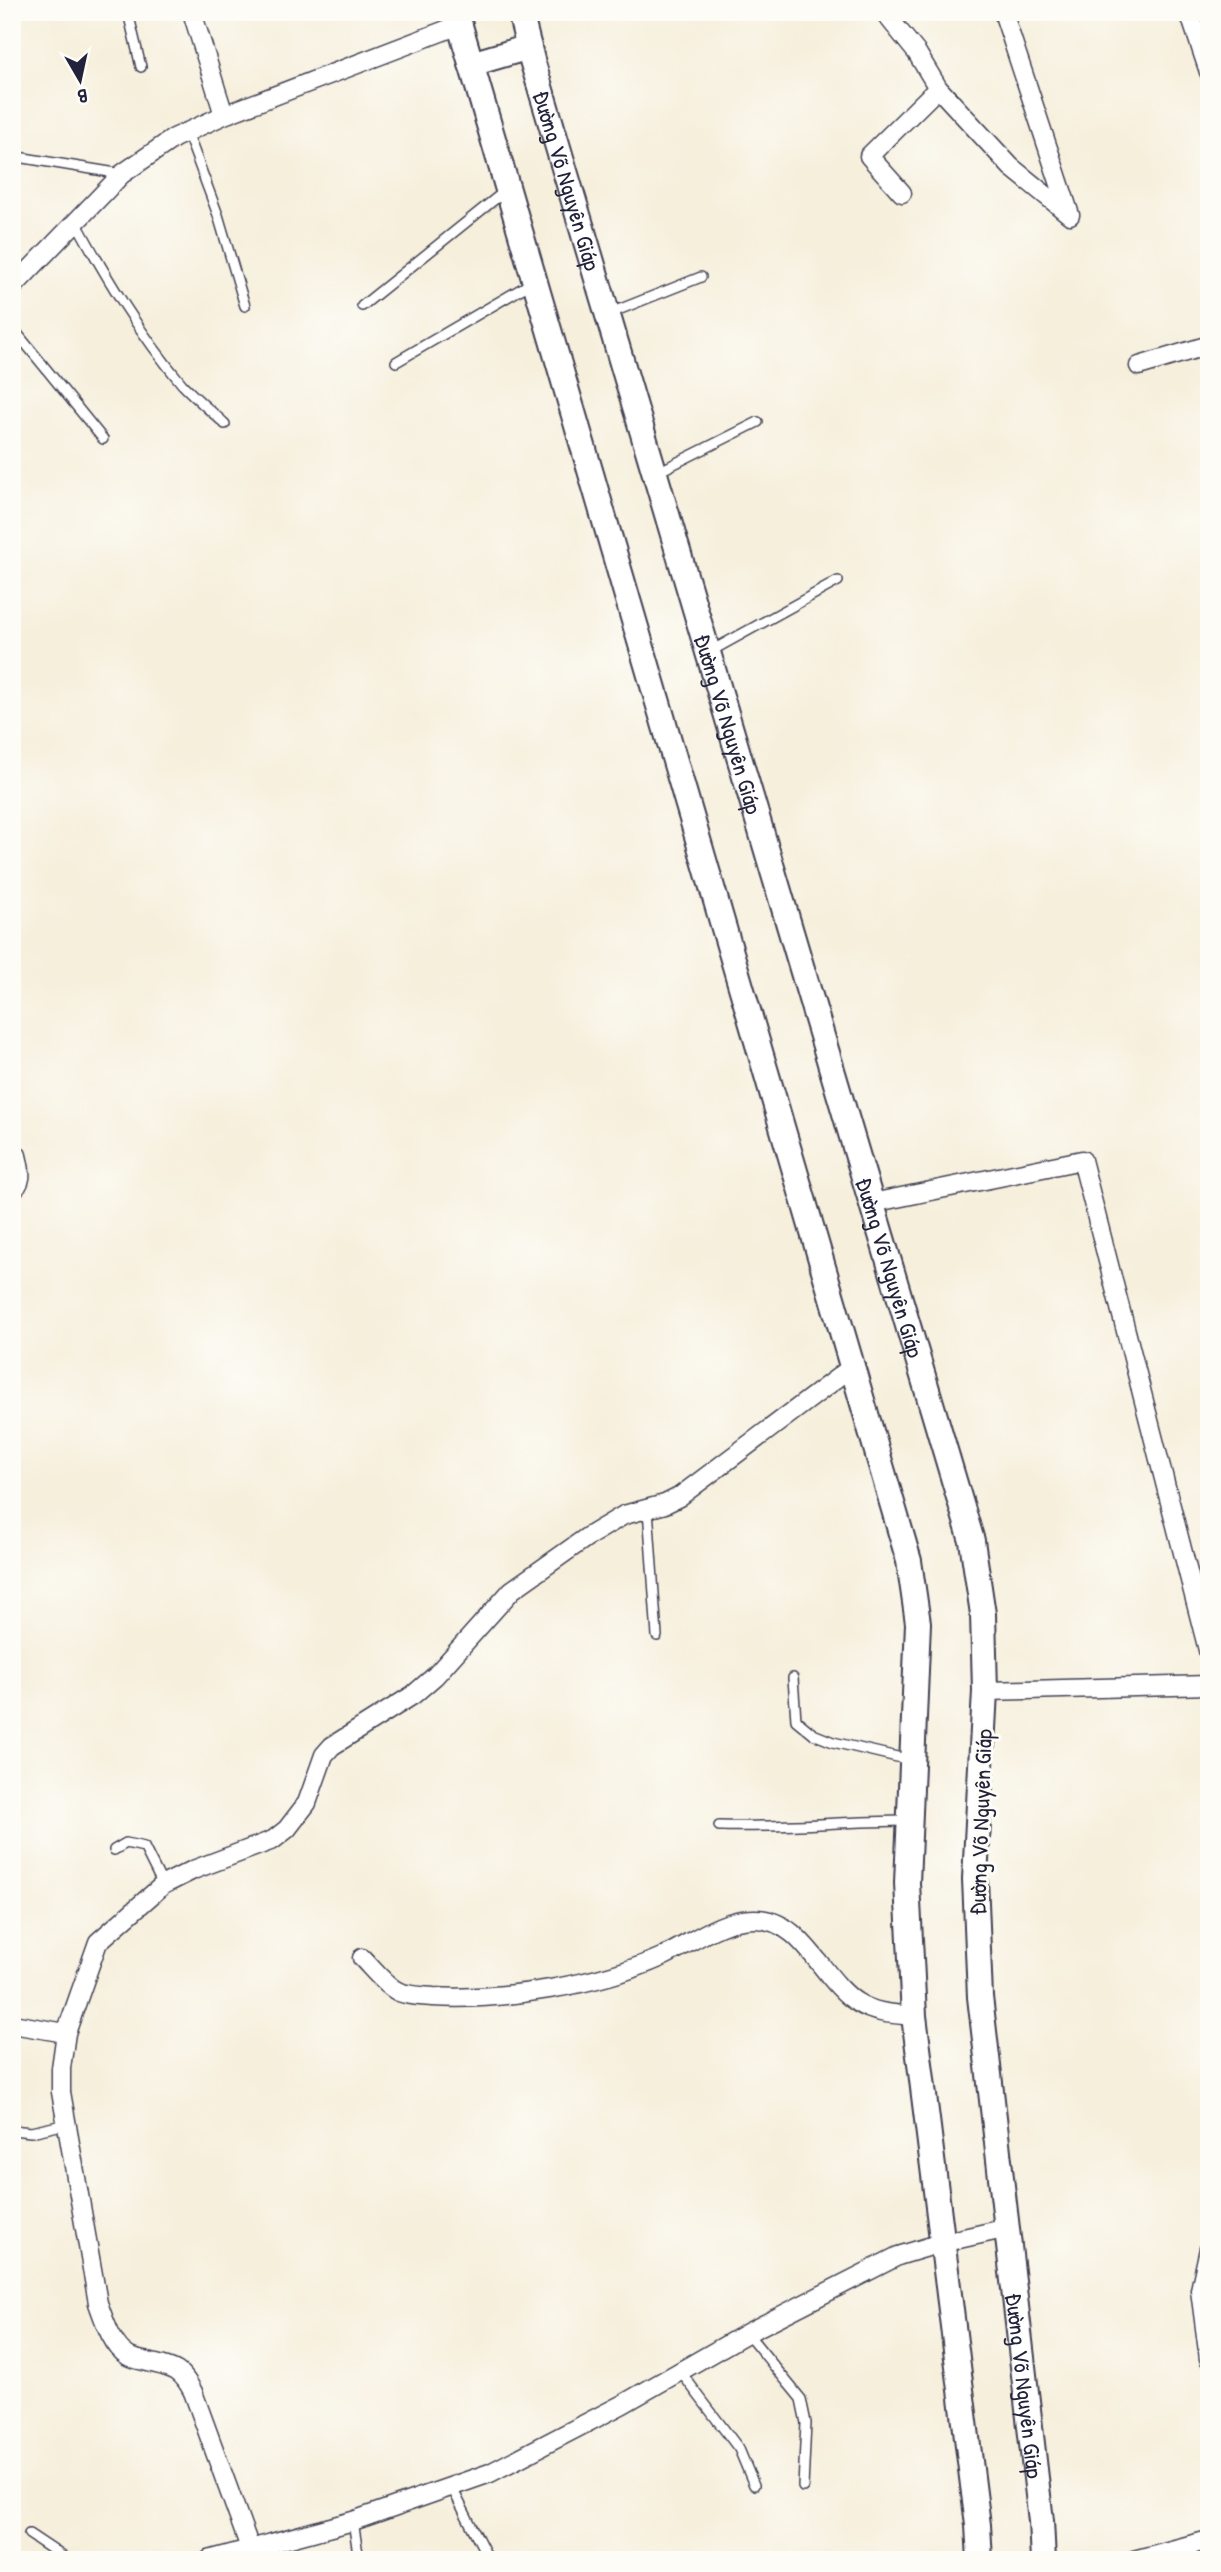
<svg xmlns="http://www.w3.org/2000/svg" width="1221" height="2572" viewBox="0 0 1221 2572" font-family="'Patrick Hand',sans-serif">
<rect width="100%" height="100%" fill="#fdfcf7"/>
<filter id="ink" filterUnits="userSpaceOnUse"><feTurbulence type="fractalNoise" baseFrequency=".0143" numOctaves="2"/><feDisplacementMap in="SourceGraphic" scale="14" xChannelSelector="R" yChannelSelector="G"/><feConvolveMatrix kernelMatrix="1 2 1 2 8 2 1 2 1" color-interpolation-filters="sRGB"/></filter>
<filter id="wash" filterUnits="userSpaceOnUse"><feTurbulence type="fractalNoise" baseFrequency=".00686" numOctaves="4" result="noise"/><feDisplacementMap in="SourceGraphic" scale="28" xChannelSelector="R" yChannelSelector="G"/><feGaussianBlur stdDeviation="1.57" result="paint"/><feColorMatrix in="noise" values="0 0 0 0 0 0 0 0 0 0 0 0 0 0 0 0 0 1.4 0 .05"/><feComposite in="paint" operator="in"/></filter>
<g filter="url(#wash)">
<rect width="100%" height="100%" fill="#f6efdc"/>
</g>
<g filter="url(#ink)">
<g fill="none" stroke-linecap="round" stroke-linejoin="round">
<!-- service casing -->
<g stroke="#424153" stroke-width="12">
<path id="service" d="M128,12l13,55
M187,132l31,83 27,91
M12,156l110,18
M76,222c31,57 64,112 106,162 13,14 29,27 43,40
M362,306l143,-115
M608,314l93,-37
M12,327l91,112
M396,362l137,-80
M656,473l102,-51
M711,651l127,-70
M12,1196c18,-11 13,-26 9,-43
M648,1509l9,127
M793,1678l3,42 17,14 20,8 77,18
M719,1826c63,2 125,-5 189,-5
M114,1850l12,-7 18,4 19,38
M12,2130l19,2 36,-8
M747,2333l54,66 5,24 -3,64
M680,2371l59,78 15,36
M452,2488l37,72
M353,2521l6,39
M29,2534l39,26"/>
</g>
<!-- minor casing -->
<g stroke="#424153" stroke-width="21">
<path id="minor" d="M192,12l32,103
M884,12l33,41 21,35 73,79 59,48
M1003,12l67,203
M1189,12l20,60
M902,193l-33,-37 69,-68
M12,288l110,-114 52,-36 50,-23 235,-90
M1139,366l70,-21
M872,1203l210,-43 127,494
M985,1691l224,-6
M362,1958c10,10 22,26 35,33 9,5 26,5 36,6 69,4 166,-12 229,-40 30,-14 58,-38 92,-38 49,-1 68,62 104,84 18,11 36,11 56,13
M12,2024l54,9
M1209,2249l-9,41 9,69
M250,2548l-57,-156c-13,-26 -22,-24 -49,-31 -5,-1 -11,-2 -16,-5 -16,-10 -24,-36 -30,-53l-37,-211v-24l5,-35 32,-91 65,-57 30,-15 80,-30 14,-11 20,-26 17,-48 8,-9 81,-51 22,-19 77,-86 75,-53 37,-22 41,-11 14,-7 173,-130
M209,2560l144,-39 137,-48 133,-69 124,-71 151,-77 43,-13 67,-15
M1134,2560l75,-20"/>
</g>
<!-- secondary casing -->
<g stroke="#424153" stroke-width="28">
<g id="secondary">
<path d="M456,12l453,1549 9,62 -11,260 7,133 64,509 2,35"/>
<path id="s1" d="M520,12l12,48 440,1481 11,73 2,77 -10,188 5,118 61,524 2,39"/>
<path d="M471,64l58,-17"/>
</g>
</g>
<!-- service -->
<use href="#service" stroke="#fff" stroke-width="9"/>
<!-- minor -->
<use href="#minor" stroke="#fff" stroke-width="18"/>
<!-- secondary -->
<use href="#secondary" stroke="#fff" stroke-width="24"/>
</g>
</g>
<g text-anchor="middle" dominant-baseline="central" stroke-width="6" stroke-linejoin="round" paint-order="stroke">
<!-- street labels -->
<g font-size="23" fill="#22223b" stroke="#fdfcf7">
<text stroke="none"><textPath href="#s1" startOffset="175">Đường Võ Nguyên Giáp</textPath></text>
<text stroke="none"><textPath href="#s1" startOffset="742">Đường Võ Nguyên Giáp</textPath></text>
<text stroke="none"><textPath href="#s1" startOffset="1309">Đường Võ Nguyên Giáp</textPath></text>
<text transform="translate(980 1822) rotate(-88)">Đường Võ Nguyên Giáp</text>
<text stroke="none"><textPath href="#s1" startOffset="2443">Đường Võ Nguyên Giáp</textPath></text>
</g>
</g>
<!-- margin -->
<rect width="1221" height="2572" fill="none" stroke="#fdfcf7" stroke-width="42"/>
<!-- north arrow -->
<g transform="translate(80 80) rotate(171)" stroke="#fdfcf7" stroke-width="5" paint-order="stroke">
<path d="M0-5L12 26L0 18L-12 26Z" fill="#22223b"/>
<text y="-10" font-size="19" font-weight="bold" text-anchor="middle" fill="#22223b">B</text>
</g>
</svg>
